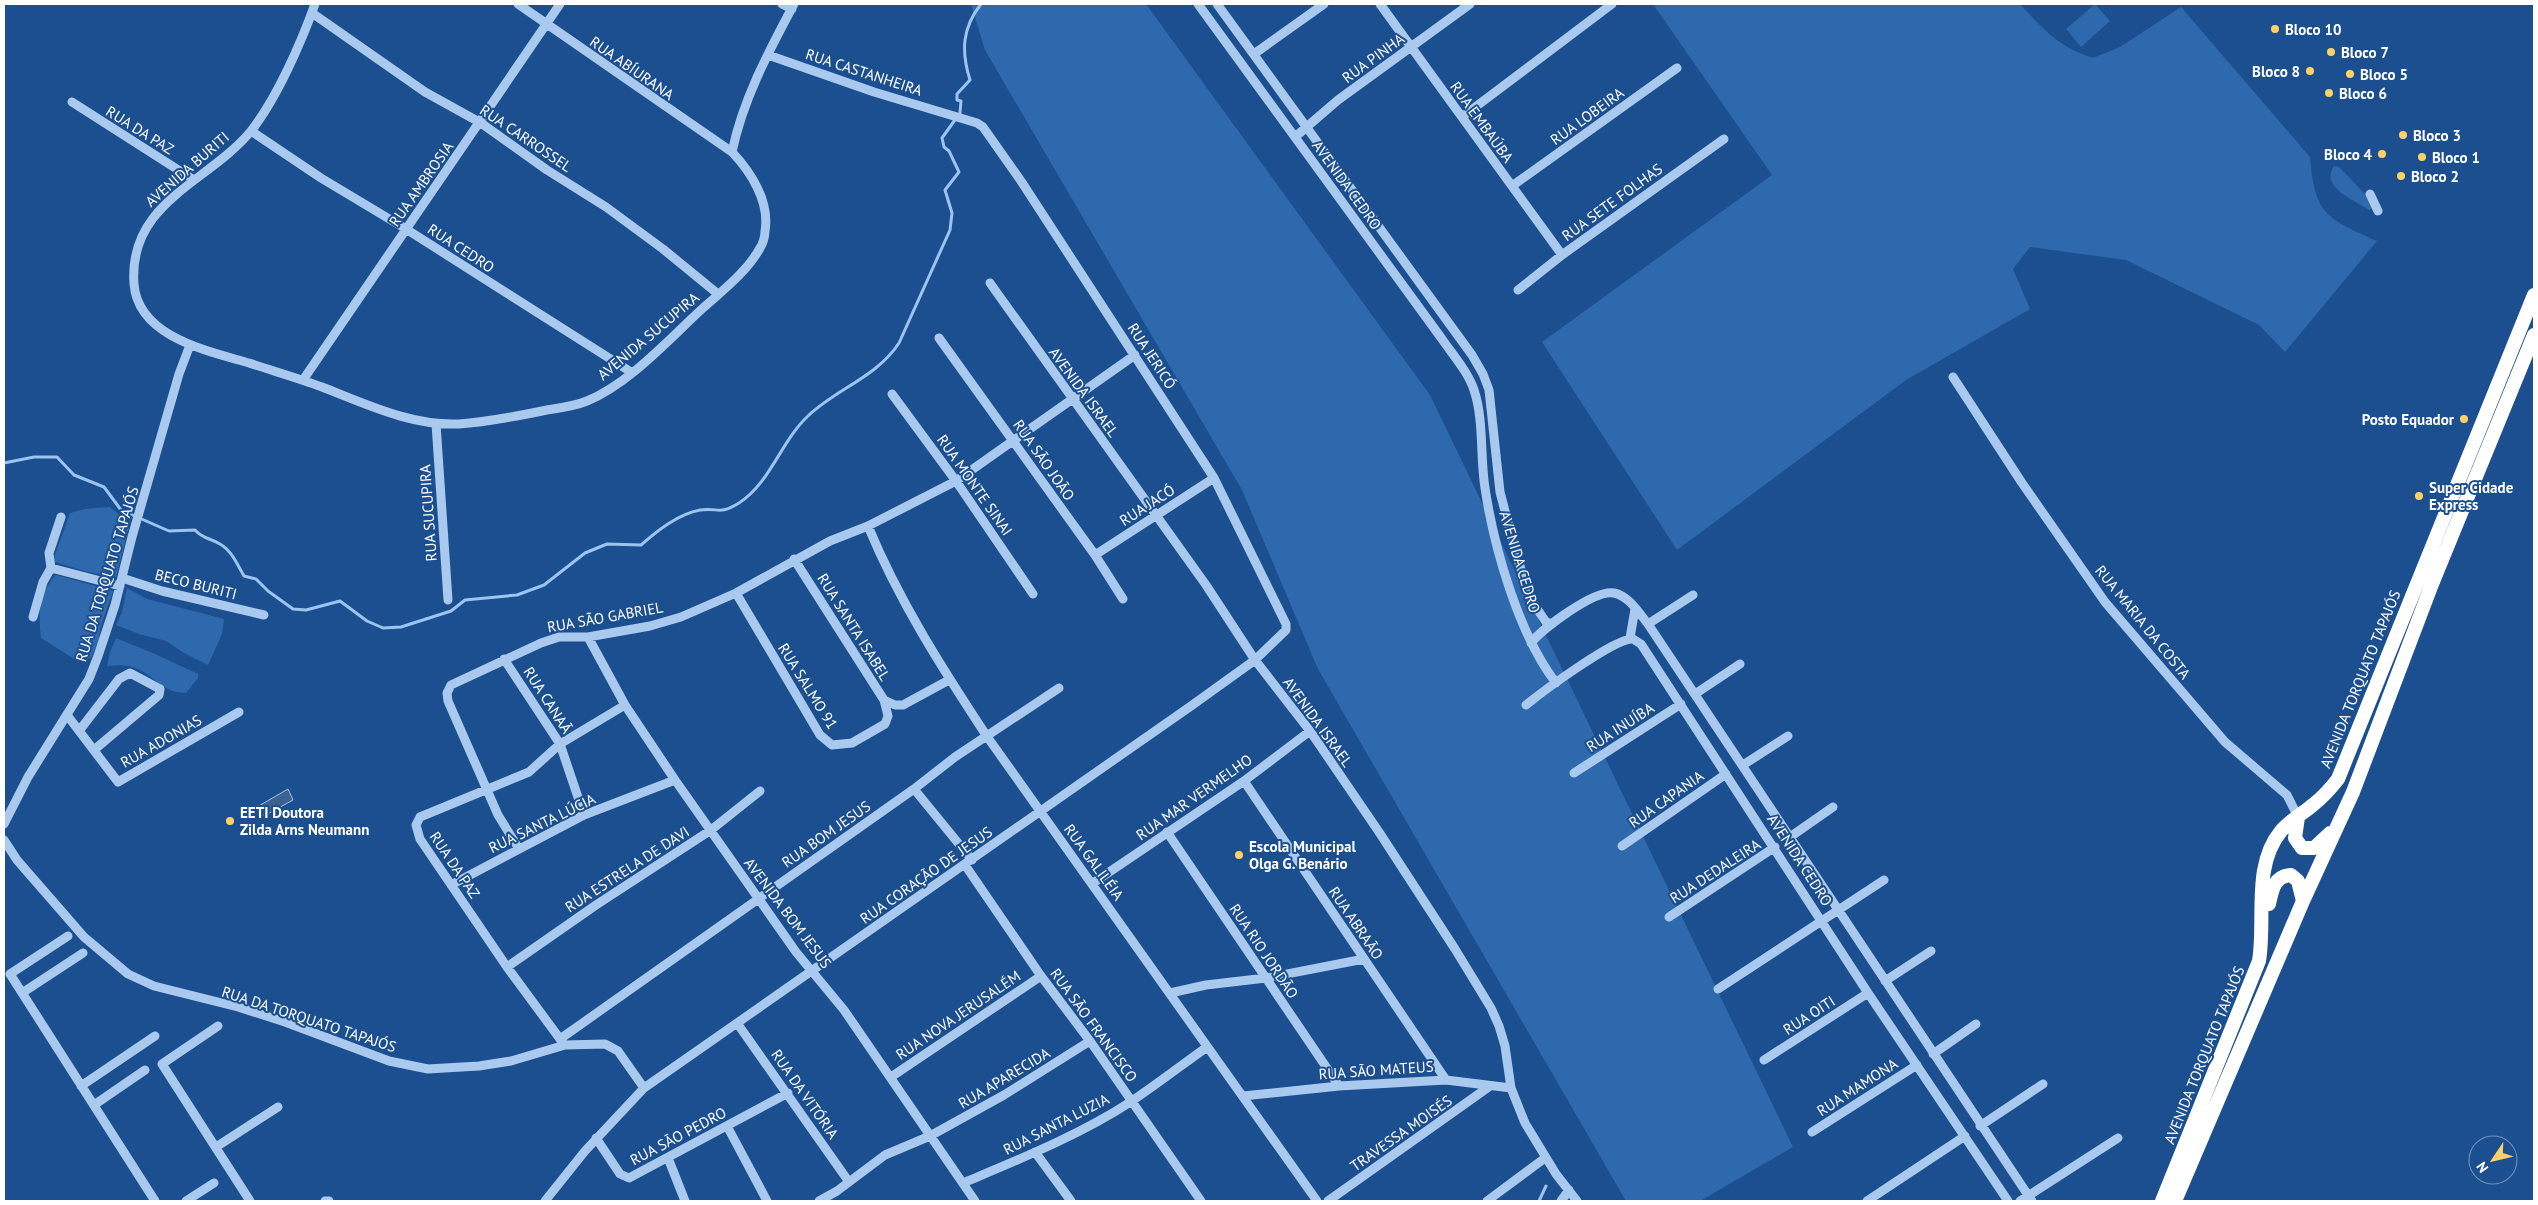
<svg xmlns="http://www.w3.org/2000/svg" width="2538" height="1205" viewBox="0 0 2538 1205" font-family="'PT Sans',sans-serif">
<rect width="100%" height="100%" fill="#1b4f8f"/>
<!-- green -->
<path fill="#2e69ad" d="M971,4h175l284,391 363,752 -93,54h-74l-308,-532 -76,-179 -257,-440z
M1653,4h367c25,27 38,42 73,54l27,-11 61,-40 129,150c5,58 16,61 67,84l-92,111 -26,-27 -133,-65 -96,-13 -17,22 17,40 -124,71 -229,170 -135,-208 230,-167z
M2095,4l15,17 -29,26 -15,-18z
M2334,166l5,1 27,28 6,14 -3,1c-12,-9 -50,-22 -35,-44z
M110,507l20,16 -14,54 -28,-5 -33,-10v-7l15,-42 15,-4z
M56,575l57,16 -13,38 -1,12 -8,17 -12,4 -38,-24c-3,-23 -2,-46 15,-63z
M127,588l20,11 77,20 -2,15 -14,31 -24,-12 -18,-12 -27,-7 -23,-9 6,-13z
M116,638l39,16 43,20v4l-12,15c-22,0 -29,-15 -48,-24 -10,-5 -20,-4 -31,-3l3,-14z"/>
<!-- water -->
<path fill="#3c6290" stroke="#9cc4f0" d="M288,789l5,11 -29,16 -7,-9z"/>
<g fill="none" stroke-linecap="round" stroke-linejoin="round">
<!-- stream -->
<path stroke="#9cc4f0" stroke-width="3" d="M4,463l30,-6h23l17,18 30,12 17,23 48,21 26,-1c8,9 15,8 25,14 12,7 17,20 24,32l12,3 12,12 25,18 13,1 34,-9 27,20 16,7 18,-1 50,-16 14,-11 52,-5 27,-10 41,-32 22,-9 34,1c16,-14 37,-31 59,-35 19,-3 18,6 39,-7 32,-21 42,-62 69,-87 28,-27 69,-39 91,-73l51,-113 2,-17 -7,-23 14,-18 -10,-21 -5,-4 -2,-9 18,-25 1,-12 -4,-1v-6l13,-14c-9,-29 -8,-52 11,-76
M1539,1201l7,-15"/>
<!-- minor -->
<path stroke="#a9c9ee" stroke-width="9" d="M315,4c-14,39 -38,94 -64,127 -43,52 -123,71 -117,153 4,53 74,67 115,79 24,8 49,15 73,24 44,17 89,39 137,37 29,-2 59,-8 88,-14 13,-2 28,-4 40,-9 43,-18 82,-62 116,-93 19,-17 44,-36 57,-60 3,-4 5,-12 5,-17 5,-29 -14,-59 -33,-79l-214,-148
M782,4l10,5
M1198,4l244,335c11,16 26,33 32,51 10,29 6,68 11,98 9,60 34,147 71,195
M1217,4l255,351 11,19 6,16 11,102 17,65 14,43 15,22 4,1
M1380,4l182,251
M312,13l113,79 56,31 66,47 59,37 57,42 55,45
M1254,54l70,-50
M72,102l122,78
M1462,117l150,-113
M251,131l70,47 85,51 225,143
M1295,137l43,-37 132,-96
M732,152c11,-53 37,-101 62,-148
M1512,186l165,-118
M2370,194l8,17
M990,283l216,302 49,75 55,71 69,101 76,117 36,59 8,18 6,20 6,42 14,35 31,51 21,27
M1518,290l44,-35 162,-116
M939,338l156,217 28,44
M1953,377l69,106 83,119 120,140 62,53 11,22
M303,380l257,-376
M892,394l64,87 77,113
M436,424l12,176
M868,526c31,75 74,142 118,209l331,466
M1095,555l119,-77
M794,559l90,141 11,5h8l46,-25
M51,568l69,18
M122,578l40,13 102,24
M736,593l84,142 12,10 20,-2 33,-19 3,-8 -4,-16
M33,617l10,-35 8,-14 -2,-15 12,-36
M1648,624l45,-29
M588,637l37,68 50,75 121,172 48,58 131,191
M1630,638l5,-29
M1531,643c12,-15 64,-54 83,-50 15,3 25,20 34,31l384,577
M504,659l56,85 24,71
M1695,694l45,-30
M1526,705c16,-13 90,-68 107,-66l8,5 227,349 140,208
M67,715l51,67 121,-70
M79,731l40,-52 11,-6 30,16 -1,6 -65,55
M1743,765l45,-29
M1574,773l107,-69
M1244,781l202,299
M914,789l58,71
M4,824l24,-47 61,-98 9,-23 17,-51 17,-68 47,-163 11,-29
M1167,832l172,254
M1790,837l43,-30
M4,840l13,20 67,77 44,37 26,12 84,21 47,15 104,39 39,8 51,-3 32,-5 54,-16 40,-1 13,7 26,37
M1622,846l104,-72
M519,849l-21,-34 -50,-114 -1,-8 4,-8 90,-42 18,-6h29l62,-11 31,-9 55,-24 94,-52 38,-15 88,-45 179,-126
M965,865l76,111 49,65 111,160
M1093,883l151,-102 66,-50
M451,885l133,-70 91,-35
M1669,917l106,-70
M68,936l-58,38 145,227
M507,967l89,-62 115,-75 49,-39
M1885,981l46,-30
M1718,989l166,-109
M22,993l61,-40
M1170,993l36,-8 60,-7 98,-19
M737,1023l112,159
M218,1026l-56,38 88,137
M560,1039l354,-250 41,-32 104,-69
M563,1043l-56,-76 -87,-128 -4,-14 4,-8 109,-45 31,-28 65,-39
M1933,1054l43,-30
M1764,1060l104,-67
M891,1077l150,-101
M81,1086l74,-50
M1243,1096l96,-10 107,-6 65,8
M94,1105l51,-35
M727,1126l40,75
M1980,1126l63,-42
M1812,1132l105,-67
M596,1138l24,36 9,4 159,-85
M216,1147l62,-40
M1035,1152l36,49
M668,1158l17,43
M963,1183c57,-24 117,-48 169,-82 25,-17 50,-36 75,-54
M186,1201l28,-18
M325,1201h4
M545,1201l40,-50 59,-63 547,-382 64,-46 31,-30v-6l-72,-146 -193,-297 -38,-54 -6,-4 -103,-31 -106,-37
M819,1201l18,-10 48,-36 45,-19 74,-41 86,-54
M1328,1201l162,-115
M1487,1201l58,-43
M1561,1201l8,-11
M1867,1201l98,-65
M2020,1201l98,-63"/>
<!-- highway -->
<path stroke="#fff" stroke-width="14" d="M2298,817l-3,21 7,10h12l16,-15
M2269,904c3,-14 5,-28 22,-29l7,6 5,20
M2162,1201l97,-240c7,-42 -7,-95 22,-130 9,-11 23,-18 33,-27 9,-7 17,-16 24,-25l196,-484
M2175,1201l128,-300 50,-109 79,-208 102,-249"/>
</g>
<!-- markers -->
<g fill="#ffd166" stroke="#1b4f8f" stroke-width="2">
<circle cx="2275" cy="29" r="5"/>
<circle cx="2331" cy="52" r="5"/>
<circle cx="2310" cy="71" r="5"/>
<circle cx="2350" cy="74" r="5"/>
<circle cx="2329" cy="93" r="5"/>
<circle cx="2403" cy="135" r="5"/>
<circle cx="2382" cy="154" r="5"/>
<circle cx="2422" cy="157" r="5"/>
<circle cx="2401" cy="176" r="5"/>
<circle cx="2464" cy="419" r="5"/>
<circle cx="2419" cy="496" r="5"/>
<circle cx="230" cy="821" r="5"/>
<circle cx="1239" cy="855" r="5"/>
</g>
<g text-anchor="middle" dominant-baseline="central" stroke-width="4" stroke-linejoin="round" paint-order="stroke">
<!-- poi labels -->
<g font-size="15" font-weight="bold" fill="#fff" stroke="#1b4f8f" text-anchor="start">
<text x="2285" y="29">Bloco 10</text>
<text x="2341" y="52">Bloco 7</text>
<text x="2300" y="71" text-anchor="end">Bloco 8</text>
<text x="2360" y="74">Bloco 5</text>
<text x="2339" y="93">Bloco 6</text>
<text x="2413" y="135">Bloco 3</text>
<text x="2372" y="154" text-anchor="end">Bloco 4</text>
<text x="2432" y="157">Bloco 1</text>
<text x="2411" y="176">Bloco 2</text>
<text x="2454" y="419" text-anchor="end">Posto Equador</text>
<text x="2429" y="487">Super Cidade<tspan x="2429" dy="17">Express</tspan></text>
<text x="240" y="812">EETI Doutora<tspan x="240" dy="17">Zilda Arns Neumann</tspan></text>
<text x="1249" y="846">Escola Municipal<tspan x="1249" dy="17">Olga G. Benário</tspan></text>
</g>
<!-- street labels -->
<g font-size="15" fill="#fff" stroke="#1b4f8f">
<text transform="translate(1373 58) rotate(-36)">RUA PINHA</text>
<text transform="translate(632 68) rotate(35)">RUA ABÍURANA</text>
<text transform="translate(864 72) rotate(18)">RUA CASTANHEIRA</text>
<text transform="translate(1587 116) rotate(-36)">RUA LOBEIRA</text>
<text transform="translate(1482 122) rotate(54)">RUA EMBAÚBA</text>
<text transform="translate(140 130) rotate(32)">RUA DA PAZ</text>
<text transform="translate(526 138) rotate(34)">RUA CARROSSEL</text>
<text transform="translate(187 169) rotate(-41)">AVENIDA BURITI</text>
<text transform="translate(421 184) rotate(-55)">RUA AMBROSIA</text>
<text transform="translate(1347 185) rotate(54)">AVENIDA CEDRO</text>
<text transform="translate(1612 202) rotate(-36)">RUA SETE FOLHAS</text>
<text transform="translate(461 248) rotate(33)">RUA CEDRO</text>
<text transform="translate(648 336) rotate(-40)">AVENIDA SUCUPIRA</text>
<text transform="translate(1152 356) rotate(57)">RUA JERICÓ</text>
<text transform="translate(1084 392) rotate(54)">AVENIDA ISRAEL</text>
<text transform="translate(1044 460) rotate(55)">RUA SÃO JOÃO</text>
<text transform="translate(975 485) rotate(55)">RUA MONTE SINAI</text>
<text transform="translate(1147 505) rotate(-33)">RUA JACÓ</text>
<text transform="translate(428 513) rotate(-94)">RUA SUCUPIRA</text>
<text transform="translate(1520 562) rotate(73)">AVENIDA CEDRO</text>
<text transform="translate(107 574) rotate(-73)">RUA DA TORQUATO TAPAJÓS</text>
<text transform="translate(196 584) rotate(14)">BECO BURITI</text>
<text transform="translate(605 617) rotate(-10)">RUA SÃO GABRIEL</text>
<text transform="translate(2143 622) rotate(51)">RUA MARIA DA COSTA</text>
<text transform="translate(854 627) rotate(58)">RUA SANTA ISABEL</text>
<text transform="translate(2360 679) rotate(-68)">AVENIDA TORQUATO TAPAJÓS</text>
<text transform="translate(808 686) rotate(58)">RUA SALMO 91</text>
<text transform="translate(548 700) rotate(57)">RUA CANAÃ</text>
<text transform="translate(1318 722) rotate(54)">AVENIDA ISRAEL</text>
<text transform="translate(1620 727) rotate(-33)">RUA INUÍBA</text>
<text transform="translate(161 741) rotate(-30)">RUA ADONIAS</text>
<text transform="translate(1194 797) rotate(-35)">RUA MAR VERMELHO</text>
<text transform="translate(1666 799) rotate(-35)">RUA CAPANIA</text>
<text transform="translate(542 823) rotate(-26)">RUA SANTA LÚCIA</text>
<text transform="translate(826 834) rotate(-35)">RUA BOM JESUS</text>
<text transform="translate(1800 860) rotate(57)">AVENIDA CEDRO</text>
<text transform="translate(1094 862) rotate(54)">RUA GALILÉIA</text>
<text transform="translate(455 865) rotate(56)">RUA DA PAZ</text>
<text transform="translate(627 869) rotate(-33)">RUA ESTRELA DE DAVI</text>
<text transform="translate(1715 871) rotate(-33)">RUA DEDALEIRA</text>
<text transform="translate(926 875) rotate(-35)">RUA CORAÇÃO DE JESUS</text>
<text transform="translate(788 913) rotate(53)">AVENIDA BOM JESUS</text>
<text transform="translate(1356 923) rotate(56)">RUA ABRAÃO</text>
<text transform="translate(1264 951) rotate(56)">RUA RIO JORDÃO</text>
<text transform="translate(958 1015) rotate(-34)">RUA NOVA JERUSALÉM</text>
<text transform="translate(1809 1015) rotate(-33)">RUA OITI</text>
<text transform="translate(309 1019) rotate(18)">RUA DA TORQUATO TAPAJÓS</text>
<text transform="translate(1094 1025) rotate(54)">RUA SÃO FRANCISCO</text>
<text transform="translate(2204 1055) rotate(-68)">AVENIDA TORQUATO TAPAJÓS</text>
<text transform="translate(1376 1070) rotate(-4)">RUA SÃO MATEUS</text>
<text transform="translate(1004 1078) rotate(-31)">RUA APARECIDA</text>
<text transform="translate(1857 1087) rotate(-33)">RUA MAMONA</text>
<text transform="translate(805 1094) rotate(55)">RUA DA VITÓRIA</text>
<text transform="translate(1056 1124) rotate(-27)">RUA SANTA LUZIA</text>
<text transform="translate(1401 1133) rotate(-35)">TRAVESSA MOISÉS</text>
<text transform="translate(678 1136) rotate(-28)">RUA SÃO PEDRO</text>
</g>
</g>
<!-- border -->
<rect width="2538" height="1205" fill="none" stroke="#ffffff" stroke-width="10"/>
<!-- north arrow -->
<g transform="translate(2493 1160) rotate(235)"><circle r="24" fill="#1b4f8f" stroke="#7695bc"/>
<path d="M0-4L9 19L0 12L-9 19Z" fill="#ffd166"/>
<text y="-8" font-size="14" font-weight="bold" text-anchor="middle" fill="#ffffff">N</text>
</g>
</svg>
